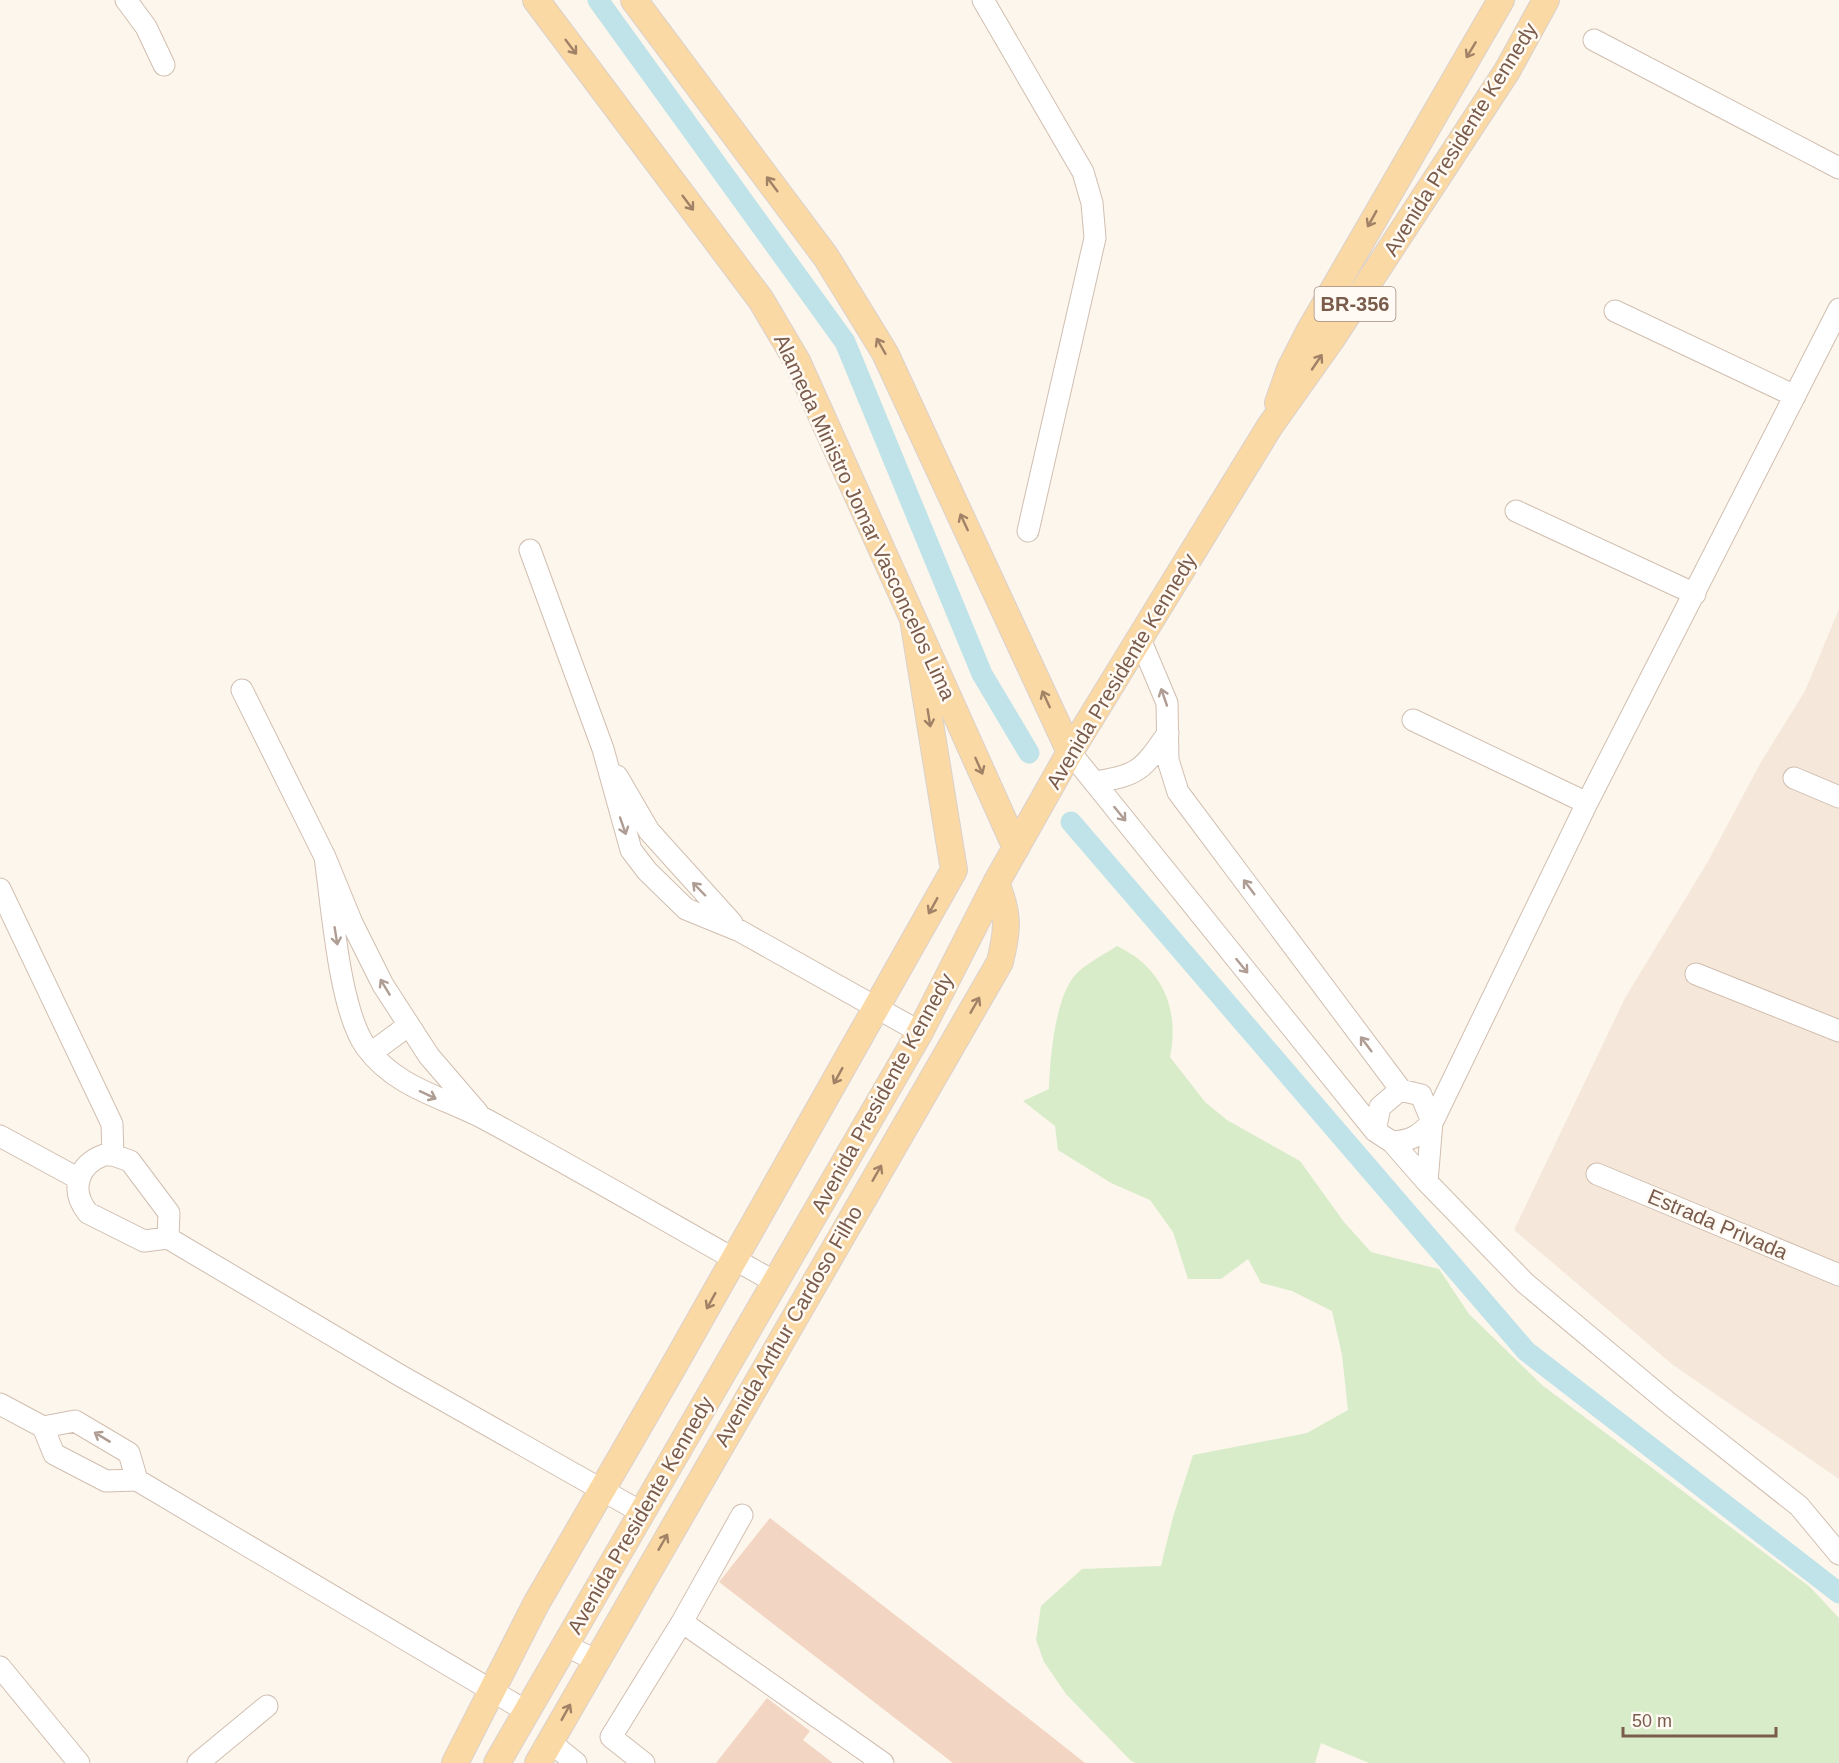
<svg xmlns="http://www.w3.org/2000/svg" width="1839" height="1763" viewBox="0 0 1839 1763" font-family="Helvetica,sans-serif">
<rect width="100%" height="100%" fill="#fdf6ec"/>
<!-- residential -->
<path fill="#f5e8da" d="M1839,609v870l-166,-114 -159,-135 111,-232 82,-135 54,-101 44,-71z"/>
<!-- green -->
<path fill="#d8ecc9" d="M1117,946c45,21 63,63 53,111l35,45 22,18 73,41 44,61 27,30 68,17 30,45 73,71 268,202 29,31v145h-470l-48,-20 -6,20h-179l-5,-2 -65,-67 -22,-32 -8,-22 5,-34 41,-37 79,-3 12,-49 20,-62 114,-22 41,-23 -6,-55 -10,-44 -40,-20 -31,-8 -13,-24 -27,20h-33l-15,-47 -23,-32 -39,-17 -53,-33 -3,-24 -32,-25 26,-12c1,-30 6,-96 29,-117 11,-10 27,-18 39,-26z"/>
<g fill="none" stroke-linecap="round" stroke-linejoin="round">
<!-- canal -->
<path stroke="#bfe3e8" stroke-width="21" d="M598,0l247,342 137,332 47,79
M1071,822l455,529 313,242"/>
</g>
<!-- building -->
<path fill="#f3d5c3" d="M770,1518l253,196 62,49h-132l-234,-181z
M767,1698l43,33 -7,9 30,23h-117z"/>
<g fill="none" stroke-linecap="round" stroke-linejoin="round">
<!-- minor casing -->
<g stroke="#d1beb0" stroke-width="23">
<path id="minor" d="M126,0l20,27 18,38
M983,0l100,172 9,31 3,35 -67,293
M1594,40l245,128
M1615,311l180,85
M1516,511l179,83
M530,550l73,199 28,101 16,21 39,38 54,22 180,101
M1140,639l27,64 1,57 10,32 223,298
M242,690l83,167 27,66 31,62 46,71 49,57
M1413,720l174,83
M1070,752l305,379 17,11 35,40 98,101 145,121 129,102 40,48
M617,776l32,55 83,92
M1794,778l45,19
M1094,782c45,-6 49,-13 74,-49
M325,857c7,48 14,153 41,190 30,41 77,50 119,72 98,53 193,109 290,163
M0,889l112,235 1,31
M1696,974l143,57
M371,1053l38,-28
M1375,1131l5,-24 20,-17 21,5 11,27 -5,60
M0,1136l79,43
M1392,1142c20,-1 28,-7 41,-21l154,-318 252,-494
M104,1155h9l17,6 39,52 -1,25 -24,3 -56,-28c-18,-22 -11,-48 16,-58z
M1597,1174l242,101
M168,1238l233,138 240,136
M0,1404l43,23 32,-6 54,32 8,27
M43,1427l11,27 52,27 31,-1 389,231
M682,1622l201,141
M565,1645l30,15
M0,1667l79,96
M550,1742l26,21
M198,1763l69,-57
M644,1763l-33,-26 71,-115 60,-107"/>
</g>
<!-- major casing -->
<g stroke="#dad1cd" stroke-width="28">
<path id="major" d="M536,0l225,300 36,61 219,487
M634,0l192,257 59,96 185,399
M1278,403l12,-34 20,-39 191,-330
M455,1763l81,-159 136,-235 282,-499 -41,-251
M497,1763l423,-731 76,-149 74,-131 200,-326 61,-86 176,-269 39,-71
M538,1763l462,-801c8,-33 9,-47 -4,-79"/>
</g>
<!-- minor -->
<use href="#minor" stroke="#fff" stroke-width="21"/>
<!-- major -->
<use href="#major" stroke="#fbd9a5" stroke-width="26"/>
</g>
<!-- one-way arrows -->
<defs><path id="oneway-shaft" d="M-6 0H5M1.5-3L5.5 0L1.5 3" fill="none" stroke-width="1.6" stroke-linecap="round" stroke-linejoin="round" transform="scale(1.5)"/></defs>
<g stroke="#a18267">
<use href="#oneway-shaft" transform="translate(571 47) rotate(53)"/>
<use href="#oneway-shaft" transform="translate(1471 50) rotate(121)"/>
<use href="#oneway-shaft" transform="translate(772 184) rotate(-127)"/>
<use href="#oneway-shaft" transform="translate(688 203) rotate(53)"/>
<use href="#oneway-shaft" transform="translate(1372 219) rotate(119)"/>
<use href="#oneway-shaft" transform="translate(881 346) rotate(-120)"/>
<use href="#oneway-shaft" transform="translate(1317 362) rotate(-56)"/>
<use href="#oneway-shaft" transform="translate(964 522) rotate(-115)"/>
<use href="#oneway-shaft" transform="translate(1046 699) rotate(-115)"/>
<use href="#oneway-shaft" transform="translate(929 718) rotate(81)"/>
<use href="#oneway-shaft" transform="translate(979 766) rotate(66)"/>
<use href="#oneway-shaft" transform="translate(933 906) rotate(119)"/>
<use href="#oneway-shaft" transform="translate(975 1005) rotate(-60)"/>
<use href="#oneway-shaft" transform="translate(838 1076) rotate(119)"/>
<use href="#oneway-shaft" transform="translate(877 1173) rotate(-60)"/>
<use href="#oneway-shaft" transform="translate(711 1301) rotate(119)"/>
<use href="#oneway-shaft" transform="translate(663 1542) rotate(-60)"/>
<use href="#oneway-shaft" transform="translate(566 1712) rotate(-61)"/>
</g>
<g stroke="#af9d94">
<use href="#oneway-shaft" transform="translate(1164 697) rotate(-109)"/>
<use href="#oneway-shaft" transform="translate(1120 814) rotate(51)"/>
<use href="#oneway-shaft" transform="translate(623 826) rotate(71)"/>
<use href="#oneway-shaft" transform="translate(1249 887) rotate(-127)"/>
<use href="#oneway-shaft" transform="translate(699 889) rotate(-134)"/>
<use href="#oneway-shaft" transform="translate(336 936) rotate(81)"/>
<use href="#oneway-shaft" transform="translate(1242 966) rotate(51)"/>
<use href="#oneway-shaft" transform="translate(385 987) rotate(-121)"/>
<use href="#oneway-shaft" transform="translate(1366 1044) rotate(-127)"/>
<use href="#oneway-shaft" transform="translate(428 1095) rotate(25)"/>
<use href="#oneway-shaft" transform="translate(102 1437) rotate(-149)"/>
</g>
<g text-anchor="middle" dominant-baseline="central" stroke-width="5" stroke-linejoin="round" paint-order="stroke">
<!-- shield labels -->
<rect fill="#fffaf3" stroke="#a28b7f" stroke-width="1.5" x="1314.5" y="287" width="81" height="34" rx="4.5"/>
<g font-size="20" font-weight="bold" fill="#7a5c4d">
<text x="1355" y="304">BR-356</text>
</g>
<!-- street labels -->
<g font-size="21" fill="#7a5c4d" stroke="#fffaf3">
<text transform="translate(1460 139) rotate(-58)">Avenida Presidente Kennedy</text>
<text transform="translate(865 517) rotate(65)">Alameda Ministro Jomar Vasconcelos Lima</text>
<text transform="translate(1121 671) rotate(-59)">Avenida Presidente Kennedy</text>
<text transform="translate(882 1093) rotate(-61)">Avenida Presidente Kennedy</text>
<text transform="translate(1718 1224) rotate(23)">Estrada Privada</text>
<text transform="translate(788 1326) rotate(-60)">Avenida Arthur Cardoso Filho</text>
<text transform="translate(640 1515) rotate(-60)">Avenida Presidente Kennedy</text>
</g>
</g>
<!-- scale -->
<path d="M1623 1727v9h153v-9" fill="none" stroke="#7a5c4d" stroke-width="3"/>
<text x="1632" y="1727" font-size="18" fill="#7a5c4d" stroke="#fffaf3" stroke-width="4.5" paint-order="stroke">50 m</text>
</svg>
